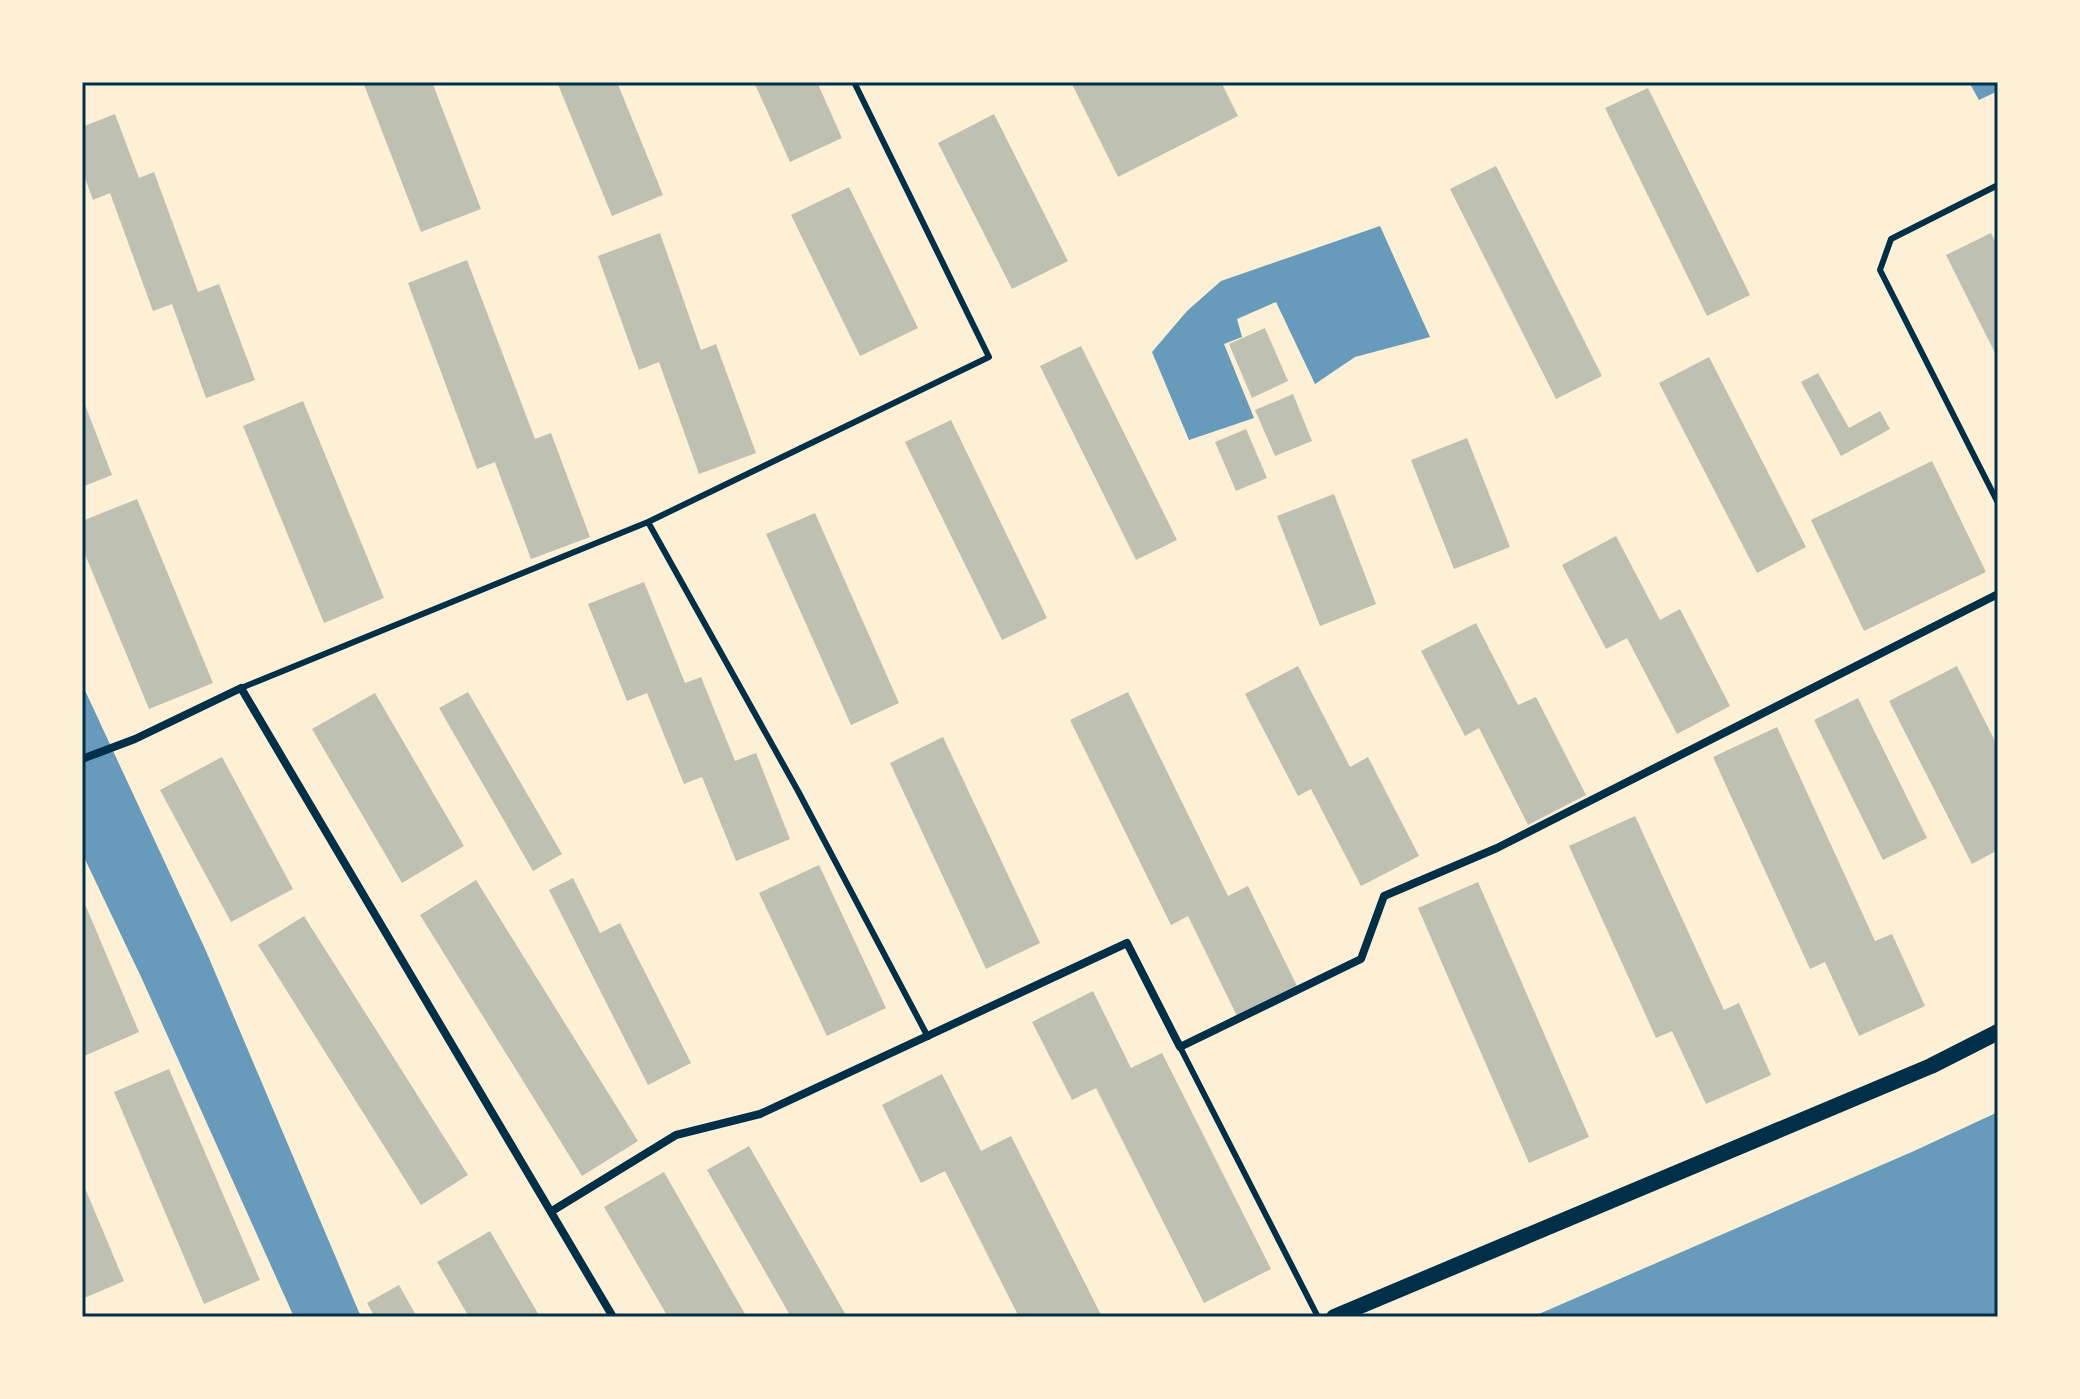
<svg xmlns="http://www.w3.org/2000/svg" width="2080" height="1399" viewBox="0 0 2080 1399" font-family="'Titillium Web',sans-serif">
<rect width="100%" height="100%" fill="#fdf0d5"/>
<!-- water -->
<path fill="#669bbc" d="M1969,82h29v9l-19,9z
M1380,226l50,111 -75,20 -40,27 -39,-82 -39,17 5,18 -18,7 30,74 -65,22 -37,-88 35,-41 34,-30z
M82,684l124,267 155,366h-67l-152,-338 -60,-126z
M1998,1112v205h-466l382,-166z"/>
<!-- building -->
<path fill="#bec0b2" d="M363,82h69l49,127 -60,23z
M557,82h60l46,113 -51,21z
M754,82h63l25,56 -52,24z
M1071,82h150l17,34 -120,61z
M1648,88l102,207 -43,21 -102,-208z
M115,114l24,64 15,-6 44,120 21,-8 36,96 -49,18 -34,-94 -19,7 -43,-118 -17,7 -11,-30v-43z
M994,114l74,147 -56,28 -74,-146z
M1496,166l106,210 -46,23 -106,-210z
M849,187l69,141 -58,28 -69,-141z
M660,233l41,117 15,-6 40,109 -57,21 -40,-112 -20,8 -41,-114z
M1991,233l7,14v112l-52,-104z
M467,260l68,179 16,-6 39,104 -59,22 -36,-97 -18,7 -69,-186z
M1265,328l23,53 -36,17 -23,-54z
M1081,346l96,194 -41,20 -96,-194z
M1709,357l97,190 -49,26 -98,-190z
M1818,373l31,55 31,-17 10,18 -49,27 -40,-74z
M1293,394l19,47 -37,15 -20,-46z
M82,397l30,78 -30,12z
M303,401l81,197 -60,25 -81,-197z
M951,420l96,198 -45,22 -97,-198z
M1246,429l21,49 -31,13 -21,-49z
M1467,438l43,109 -56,22 -43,-109z
M1932,461l54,111 -122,59 -53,-111z
M1334,494l42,110 -56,22 -43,-110z
M137,499l76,184 -64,26 -67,-162v-26z
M815,513l84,190 -48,22 -85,-191z
M1616,536l44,84 20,-11 50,97 -53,28 -50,-96 -21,11 -44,-84z
M644,582l41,101 16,-6 34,84 21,-8 34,86 -54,22 -34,-84 -18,7 -37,-91 -20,8 -39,-97z
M1476,623l42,82 18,-8 50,98 -58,30 -49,-97 -14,8 -44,-85z
M1298,666l52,101 18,-10 51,99 -58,30 -50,-97 -13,7 -53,-102z
M1957,666l41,81v103l-26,14 -83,-163z
M468,692l94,162 -29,17 -94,-163z
M1128,692l100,204 20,-10 49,100 -60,30 -49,-100 -17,9 -101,-205z
M375,693l89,153 -62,37 -90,-154z
M1858,698l69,140 -44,22 -69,-140z
M1777,727l98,214 17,-7 33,72 -66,30 -34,-74 -15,7 -97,-212z
M943,737l97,206 -54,26 -96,-206z
M222,757l71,132 -62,33 -71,-132z
M1635,816l89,194 15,-7 32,72 -65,29 -34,-73 -16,7 -87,-192z
M819,865l67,143 -59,28 -68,-143z
M573,878l27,55 20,-10 71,140 -43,22 -99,-195z
M476,880l162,261 -56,35 -162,-261z
M1478,882l111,255 -60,26 -111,-255z
M82,897l57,135 -57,25z
M304,916l164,259 -47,30 -163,-260z
M1093,991l38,77 31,-15 109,216 -67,34 -108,-215 -24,12 -40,-78z
M169,1069l91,211 -56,24 -90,-212z
M942,1074l39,77 30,-15 91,181h-83l-74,-146 -24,12 -39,-78z
M749,1146l98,171h-56l-84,-147z
M664,1172l81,142 -5,3h-72l-64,-110z
M82,1181l42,100 -42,18z
M490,1231l50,86h-71l-32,-55z
M399,1285l18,32h-42l-8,-14z"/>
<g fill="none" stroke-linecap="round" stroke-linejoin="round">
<!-- service -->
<path stroke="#003049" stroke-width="6" d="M1998,185l-107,54 -11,31 118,233
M648,522l150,269 130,246
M241,688l407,-166 341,-165 -135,-275
M1180,1047l138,270"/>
<!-- minor -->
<path stroke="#003049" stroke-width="8" d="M82,759l53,-20 106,-51 372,629
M552,1211l124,-76 84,-21 367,-171 53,104 181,-88 23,-63 113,-48 501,-254"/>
<!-- secondary -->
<path stroke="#003049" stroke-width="16" d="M1334,1317l597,-251 67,-34"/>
</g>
<!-- border -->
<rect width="2080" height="1399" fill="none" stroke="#fdf0d5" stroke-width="168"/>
<rect x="84" y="84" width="1912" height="1231" fill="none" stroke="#003049" stroke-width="3"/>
</svg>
